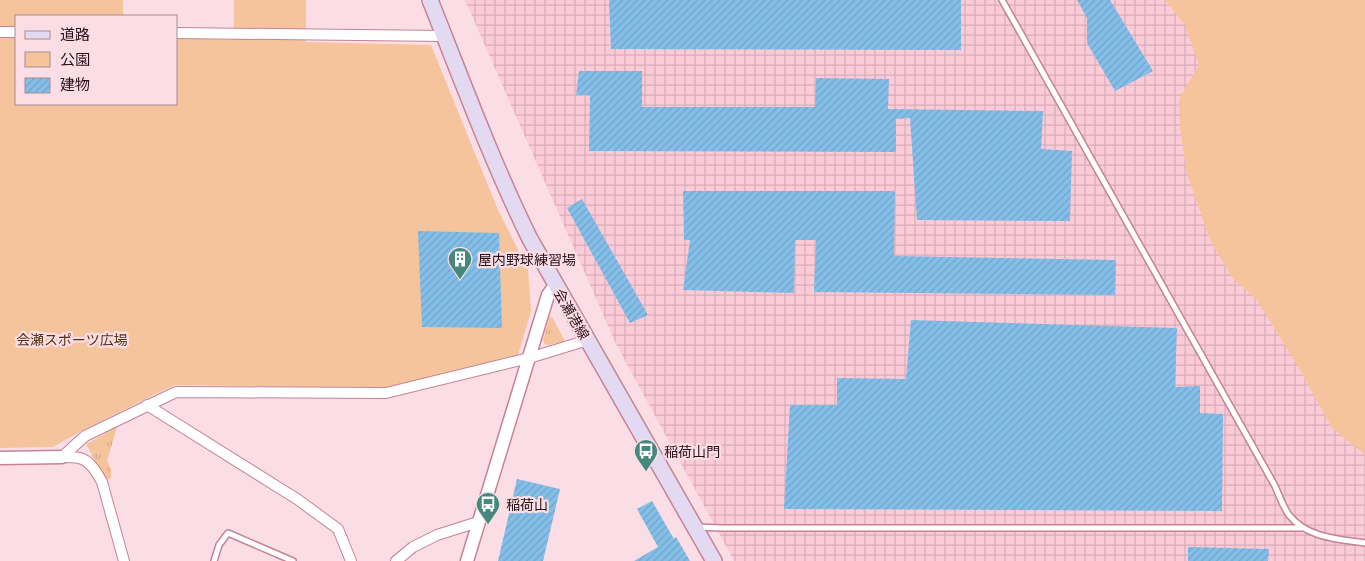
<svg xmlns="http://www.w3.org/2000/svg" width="1365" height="561" viewBox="0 0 1365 561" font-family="'Noto Sans','Noto Sans JP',sans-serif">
<defs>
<pattern id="industrial-grid" width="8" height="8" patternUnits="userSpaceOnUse" patternTransform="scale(1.25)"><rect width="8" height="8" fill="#fbcbd8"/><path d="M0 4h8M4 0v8" fill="none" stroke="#d7adb9"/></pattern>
<pattern id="grass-tufts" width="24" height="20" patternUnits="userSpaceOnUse" patternTransform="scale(1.25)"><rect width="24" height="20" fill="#f6c49c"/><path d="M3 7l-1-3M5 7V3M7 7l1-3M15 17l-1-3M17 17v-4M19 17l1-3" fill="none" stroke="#d3a786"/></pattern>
<pattern id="building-hatch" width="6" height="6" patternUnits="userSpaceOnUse" patternTransform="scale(1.25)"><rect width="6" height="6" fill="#84bfe9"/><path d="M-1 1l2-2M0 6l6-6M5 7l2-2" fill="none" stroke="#72a3c7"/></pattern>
</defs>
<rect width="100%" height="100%" fill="#fbdde5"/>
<!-- industrial -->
<path fill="url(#industrial-grid)" d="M465,0h900v561h-631l-118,-217z"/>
<!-- grass -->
<path fill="url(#grass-tufts)" d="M552,317l13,24 -16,4 -4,-1 -2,-3 6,-23z
M117,427l-10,34 4,8v9l-5,3 -20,-37z"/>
<!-- green -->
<path fill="#f6c49c" d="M0,0h123v16h-107v88h160v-66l58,2v-40h72v42l125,3 67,165 30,59 3,42 -13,44 -134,33 -210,-3 -91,45 -30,17 -53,1z
M1165,0h200v455l-33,-27 -32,-58 -44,-71 -23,-20 -22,-37 -24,-68 -7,-47 -1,-28 20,-34 -14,-40z"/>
<!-- building -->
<path fill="url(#building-hatch)" d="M609,0h352v50l-350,-1z
M1077,0h33l43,71 -38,20 -28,-48v-25z
M579,71h63v36h173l1,-29 73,1 -1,30 155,2 -2,38 31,2 -2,70 -153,-1 -7,-102 -14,1v33l-307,-1 1,-56h-14z
M683,191h212l-1,65 222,4 -1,35 -301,-3 2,-52h-21l-1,53 -111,-3 7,-50h-6z
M582,199l66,116 -18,8 -63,-115z
M418,231l81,2 3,95 -80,-1z
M911,320l266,8 -2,59 25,-1v27l23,1 -1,97 -438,-2 6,-104h47v-27l69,1z
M517,479l43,10 -17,72h-45z
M652,501l22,38 2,-2 14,24h-56l24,-14 -21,-38z
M1188,547l81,2 -1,12h-80z"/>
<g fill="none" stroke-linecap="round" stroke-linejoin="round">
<!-- service casing -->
<g stroke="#c68397" stroke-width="8">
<path id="service" d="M1002,0l273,486c4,9 8,21 14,29 18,23 49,24 76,28
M697,527l24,1h582
M214,561l5,-16 9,-12 65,28"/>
</g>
<!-- minor casing -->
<g stroke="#c68397" stroke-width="12">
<path id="minor" d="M0,32h16
M176,33l269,3
M147,405l150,94 41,30 13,32
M62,457l23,-21 91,-44 210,1 143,-35 59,-18
M62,457c6,0 12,0 17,1 11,2 18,15 23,24l22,79
M396,561l17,-14 24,-12 41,-13"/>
</g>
<!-- tertiary casing -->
<g stroke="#c68397" stroke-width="15">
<path id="tertiary" d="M0,458l62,-1
M467,561l81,-266 8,-11"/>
</g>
<!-- secondary casing -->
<g stroke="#c68397" stroke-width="18">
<path id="secondary" d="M430,0c32,80 62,162 100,239l184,322"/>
</g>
<!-- service -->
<use href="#service" stroke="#fff" stroke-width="5"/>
<!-- minor -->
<use href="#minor" stroke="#fff" stroke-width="10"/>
<!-- tertiary -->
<use href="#tertiary" stroke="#fff" stroke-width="12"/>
<!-- secondary -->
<use href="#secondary" stroke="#e3daf2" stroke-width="15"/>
</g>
<!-- icons -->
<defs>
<g id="building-pin" transform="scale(1.25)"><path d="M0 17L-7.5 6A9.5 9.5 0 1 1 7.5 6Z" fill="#45887c" stroke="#fbdde5"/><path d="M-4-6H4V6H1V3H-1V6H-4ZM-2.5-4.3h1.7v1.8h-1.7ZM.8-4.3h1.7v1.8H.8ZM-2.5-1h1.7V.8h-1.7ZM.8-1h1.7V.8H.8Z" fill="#fff"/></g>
<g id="bus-pin" transform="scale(1.25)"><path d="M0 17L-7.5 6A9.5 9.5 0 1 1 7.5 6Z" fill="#45887c" stroke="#fbdde5"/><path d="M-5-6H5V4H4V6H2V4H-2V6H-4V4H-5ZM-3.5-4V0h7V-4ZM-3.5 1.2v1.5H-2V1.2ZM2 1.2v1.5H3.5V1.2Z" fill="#fff"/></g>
</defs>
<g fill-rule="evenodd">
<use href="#building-pin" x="460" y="259"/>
<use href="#bus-pin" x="646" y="451"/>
<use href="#bus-pin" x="488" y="504"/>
</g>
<g text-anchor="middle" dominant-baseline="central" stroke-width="4.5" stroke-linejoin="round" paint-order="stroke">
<!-- poi labels -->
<g font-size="14" fill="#281018" stroke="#fbdde5" text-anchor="start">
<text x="478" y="259">屋内野球練習場</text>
<text x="664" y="451">稲荷山門</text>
<text x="506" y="504">稲荷山</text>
</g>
<!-- street labels -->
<g font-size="14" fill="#281018" stroke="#fbdde5">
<text transform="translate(572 314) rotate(60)">会瀬港線</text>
</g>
<!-- park labels -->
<g font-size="14" fill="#553415" stroke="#fbdde5">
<text x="72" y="339">会瀬スポーツ広場</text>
</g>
</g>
<!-- legend -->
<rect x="15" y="15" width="162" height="90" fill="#fbdde5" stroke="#a78b93"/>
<rect x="25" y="31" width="25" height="8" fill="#e3daf2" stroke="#a78b93"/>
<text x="60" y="40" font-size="15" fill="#281018">道路</text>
<rect x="25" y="52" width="25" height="15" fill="#f6c49c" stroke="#a78b93"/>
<text x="60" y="65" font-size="15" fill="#281018">公園</text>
<rect x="25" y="78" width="25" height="15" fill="url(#building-hatch)" stroke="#a78b93"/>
<text x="60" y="90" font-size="15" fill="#281018">建物</text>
</svg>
